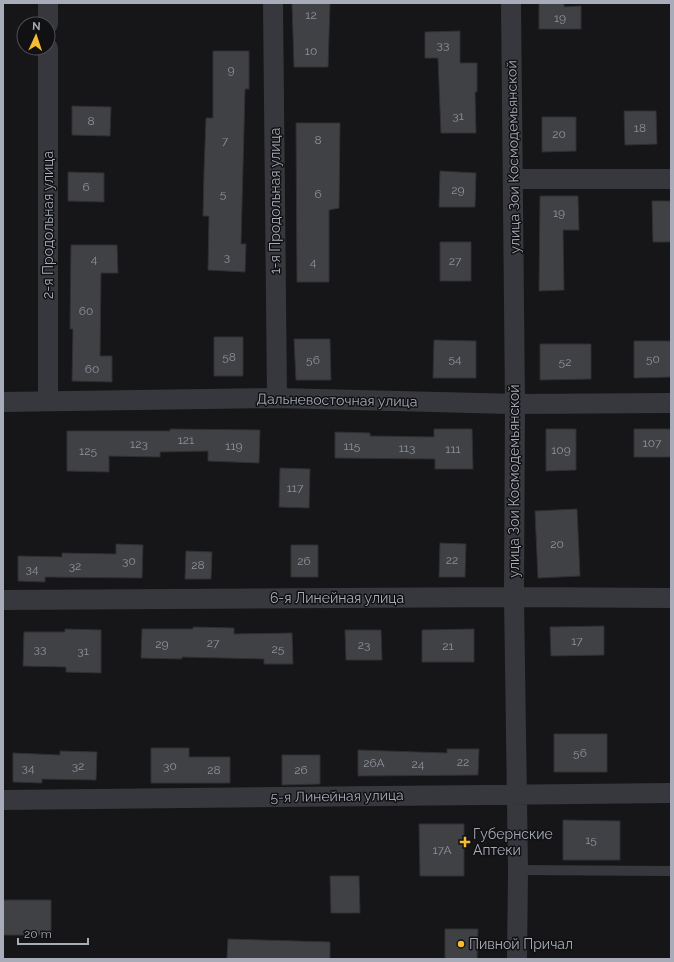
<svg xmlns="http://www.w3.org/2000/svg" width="674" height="962" viewBox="0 0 674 962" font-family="Raleway,sans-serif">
<rect width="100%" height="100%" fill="#161618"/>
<!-- building -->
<path fill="#404145" stroke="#303034" d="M292,3h38l-2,64h-34z
M539,3h25v4l17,-1v23h-42z
M460,31v32h17v29h-2l1,41h-35l-3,-75h-13v-26z
M213,51h36v38h-4l-4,155h5l-1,28 -37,-2 1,-54h-6l1,-44 2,-54h7z
M72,106l39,1 -1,29 -38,-1z
M624,111h32l1,33 -32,1z
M542,117h34v34l-34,1z
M296,123h44l-1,85 -10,2v72h-32z
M440,171l36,2 -1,34h-36z
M68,172l36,1v29l-36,-1z
M540,196h38l1,34h-16l1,60 -25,1z
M652,201h19v41h-18z
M440,242h31v39h-31z
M71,245h46l1,28h-17l-1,83h12v26l-40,-1 1,-52h-3z
M214,337h29v39h-29z
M294,339h36l1,41h-35z
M434,340l42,1v37h-43z
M634,341h37v36l-37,1z
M540,344h51v35l-51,1z
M170,429l90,1 -1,33 -51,-2v-10l-48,1v5l-51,-1v16l-42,-1v-40h103z
M434,429h38l1,40h-38v-10l-100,-1v-26l35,1v3l64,1z
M546,429h30v41l-30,1z
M634,429h37v28h-37z
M280,468l30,1 -1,39 -30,-1z
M577,509l3,67 -42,2 -3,-67z
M440,543l26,1 -1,33h-26z
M116,544l27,1 -1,33 -97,-1v5l-27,-1v-25l44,1v-4l54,1z
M291,545h27v32h-27z
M186,551l26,1 -1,27h-26z
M604,626v29l-53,1 -1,-29z
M193,627l41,1v6l58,-1 1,31h-29v-5l-82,-2v2l-41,-1 1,-29h51z
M65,629l36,1v43l-35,-1v-5l-43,-1 1,-34h41z
M474,629v33h-52v-32z
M345,630h36l1,30h-36z
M554,734h53v38h-53z
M151,748h38v9h41v26h-79z
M447,749h32l-1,26 -120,1v-26l89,3z
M60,751l37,1 -1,28 -54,-1v4l-29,-1v-29l47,2z
M282,755h38v29l-38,1z
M563,820l57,1v39h-57z
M419,824h45v52h-44z
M330,876h29l1,37h-29z
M3,900h48v35h-48z
M445,929h33l-1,30h-32z
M228,939l102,3v17h-103z"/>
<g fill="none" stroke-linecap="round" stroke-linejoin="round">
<!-- lane -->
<path stroke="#37383d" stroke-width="10" d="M518,870l153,1"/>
<!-- street -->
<path stroke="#37383d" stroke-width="20" d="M48,3v21
M273,3l4,395
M511,3l4,401 -1,193 4,273 -1,89
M48,48v353
M513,179h158
M3,402l274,-4 238,6 156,-1
M3,600l511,-3 157,1
M3,800l668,-7"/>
</g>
<!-- markers -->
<g fill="#f6bb30" stroke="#111113" stroke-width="1.5">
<path d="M463 836h4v4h4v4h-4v4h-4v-4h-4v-4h4z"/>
<circle cx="461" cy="944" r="4"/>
</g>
<g text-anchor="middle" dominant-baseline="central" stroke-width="3" stroke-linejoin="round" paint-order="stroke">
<!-- number labels -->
<g font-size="12" fill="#8e919c">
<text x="311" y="15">12</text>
<text x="560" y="18">19</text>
<text x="443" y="45">33</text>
<text x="311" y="51">10</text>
<text x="231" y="70">9</text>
<text x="458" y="116">31</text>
<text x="91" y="121">8</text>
<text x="640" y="128">18</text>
<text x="559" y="134">20</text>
<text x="318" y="140">8</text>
<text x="225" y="141">7</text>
<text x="86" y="187">6</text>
<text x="458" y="190">29</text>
<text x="223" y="194">5</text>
<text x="318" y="194">6</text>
<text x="559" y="213">19</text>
<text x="227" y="257">3</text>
<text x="94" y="259">4</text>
<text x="455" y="261">27</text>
<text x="313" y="262">4</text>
<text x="86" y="311">60</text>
<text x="229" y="357">58</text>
<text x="455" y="359">54</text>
<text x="653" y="359">50</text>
<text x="313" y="360">56</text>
<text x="565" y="362">52</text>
<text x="92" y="369">60</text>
<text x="186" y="440">121</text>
<text x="652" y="443">107</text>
<text x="139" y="444">123</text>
<text x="234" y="446">119</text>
<text x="352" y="446">115</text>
<text x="407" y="448">113</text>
<text x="453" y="449">111</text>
<text x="561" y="450">109</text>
<text x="88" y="451">125</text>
<text x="295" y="488">117</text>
<text x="557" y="544">20</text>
<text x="452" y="560">22</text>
<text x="129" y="561">30</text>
<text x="304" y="561">26</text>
<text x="198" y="565">28</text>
<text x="75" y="566">32</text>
<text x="32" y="569">34</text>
<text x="577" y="641">17</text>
<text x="213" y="643">27</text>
<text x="162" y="644">29</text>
<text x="364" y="645">23</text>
<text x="448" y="646">21</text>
<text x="40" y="649">33</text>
<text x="278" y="649">25</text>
<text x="83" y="651">31</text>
<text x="580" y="753">56</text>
<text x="463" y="762">22</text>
<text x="374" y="763">26А</text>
<text x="418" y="764">24</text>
<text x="78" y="766">32</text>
<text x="170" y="766">30</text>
<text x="28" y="768">34</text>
<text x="214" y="770">28</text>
<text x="301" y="770">26</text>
<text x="591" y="840">15</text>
<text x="442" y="850">17А</text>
</g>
<!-- street labels -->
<g font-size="14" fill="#a8acb9" stroke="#111113">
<text transform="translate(513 157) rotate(-91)">улица Зои Космодемьянской</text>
<text transform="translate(275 201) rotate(-90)">1-я Продольная улица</text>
<text transform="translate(48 225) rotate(-90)">2-я Продольная улица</text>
<text transform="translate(337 400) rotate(1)">Дальневосточная улица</text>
<text transform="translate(514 481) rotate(-90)">улица Зои Космодемьянской</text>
<text x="337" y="598">6-я Линейная улица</text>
<text transform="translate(337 796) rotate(-1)">5-я Линейная улица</text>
</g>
<!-- poi labels -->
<g font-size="14" fill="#a8acb9" stroke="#111113" text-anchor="start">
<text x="473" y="834">Губернские<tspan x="473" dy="16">Аптеки</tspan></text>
<text x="469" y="944">Пивной Причал</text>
</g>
</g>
<!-- border -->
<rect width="674" height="962" fill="none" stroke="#a8acb9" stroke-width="8"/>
<!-- north arrow -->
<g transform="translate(36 36) rotate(3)"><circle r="19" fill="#111113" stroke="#4d4f55"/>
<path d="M0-3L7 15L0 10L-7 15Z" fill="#f6bb30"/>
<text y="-6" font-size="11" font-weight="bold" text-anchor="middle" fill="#a8acb9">N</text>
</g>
<!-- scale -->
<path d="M18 938v6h70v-6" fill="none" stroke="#a8acb9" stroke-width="2"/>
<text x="24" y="938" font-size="12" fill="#a8acb9" stroke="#111113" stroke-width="3" paint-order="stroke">20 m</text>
</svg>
